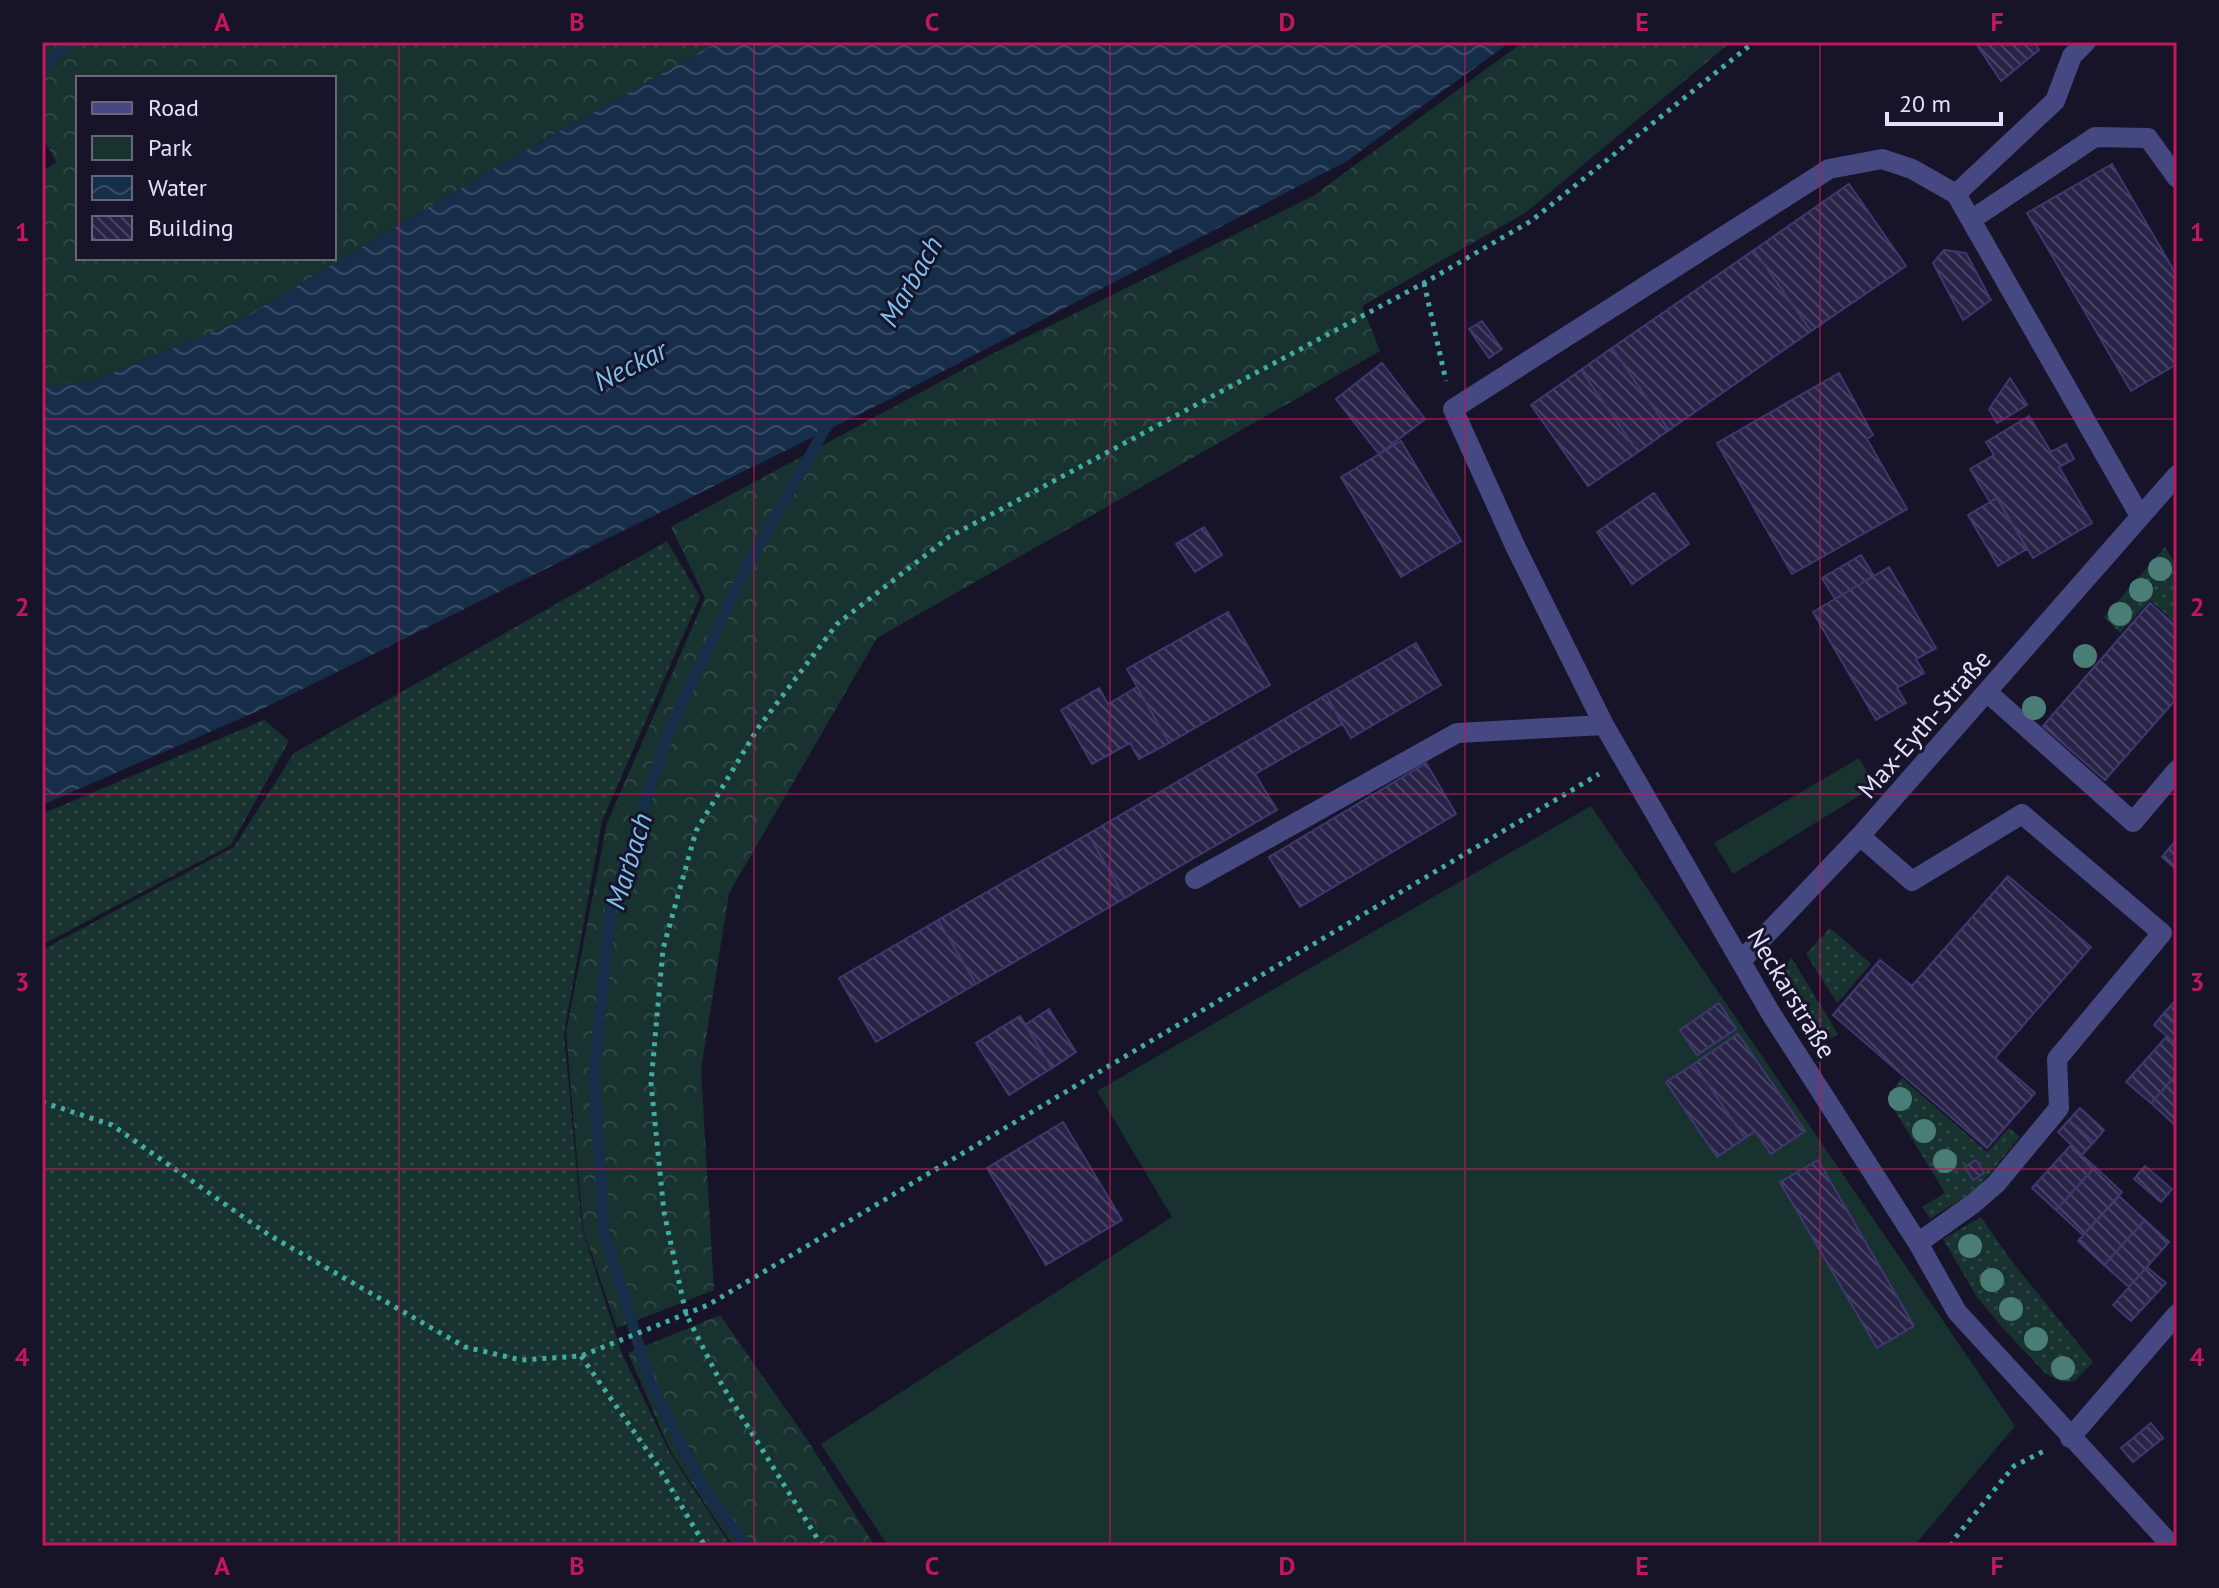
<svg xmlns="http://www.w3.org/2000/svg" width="2219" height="1588" viewBox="0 0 2219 1588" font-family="'PT Sans',sans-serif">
<defs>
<pattern id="green-dots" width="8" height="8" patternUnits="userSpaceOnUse" patternTransform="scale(2)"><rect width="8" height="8" fill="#18322f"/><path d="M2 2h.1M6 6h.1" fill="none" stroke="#2e4644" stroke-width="1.8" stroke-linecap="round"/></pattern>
<pattern id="forest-crowns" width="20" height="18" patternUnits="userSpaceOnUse" patternTransform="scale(2)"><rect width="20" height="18" fill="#18322f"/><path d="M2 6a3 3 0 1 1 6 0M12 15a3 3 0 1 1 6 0" fill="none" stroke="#2e4644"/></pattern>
<pattern id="water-waves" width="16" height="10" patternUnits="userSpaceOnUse" patternTransform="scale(2)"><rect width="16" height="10" fill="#172e4b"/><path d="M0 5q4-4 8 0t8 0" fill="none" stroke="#384c66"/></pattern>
<pattern id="building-back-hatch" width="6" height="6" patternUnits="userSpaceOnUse" patternTransform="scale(2)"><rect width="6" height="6" fill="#282347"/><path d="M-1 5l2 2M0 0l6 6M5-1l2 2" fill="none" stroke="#474362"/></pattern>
</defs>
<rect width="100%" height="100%" fill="#171429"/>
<!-- green -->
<path fill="url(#green-dots)" d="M667,541l33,56 -98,224 -38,212 18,195 40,126 48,99 61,93h-689v-596l192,-103 60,-94z
M2165,547l12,20v57l-27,-24 -30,33 -16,-16z
M264,720l25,21 -58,104 -189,100v-131z
M1830,928l41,36 -34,39 -31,-49z
M1791,957l47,77 -20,12c-16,-26 -47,-59 -27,-89z
M1902,1078l85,74 22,-24 11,9 -43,52 -47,30 -8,-12 23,-14 -58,-95z
M1981,1217l29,42 83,103 -18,19 -13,1 -16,-8 -45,-48 -24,-29 -34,-58z"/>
<!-- forest -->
<path fill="url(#forest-crowns)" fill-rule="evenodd" d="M42,42h676l-213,120 -270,161 -141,57 -52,8v-216l14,-10 -14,-26zM78,78h256v180h-256z
M1523,42h208l-206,171 -163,93 18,45 -503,287 -148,255 -28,177 13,220 -97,38 -34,-99 -17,-197 41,-209 98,-225 -34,-71 315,-170 327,-161z
M720,1315l88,126 67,105h-142l-62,-94 -43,-99z"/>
<!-- pitch -->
<path fill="#18322f" d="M1859,758l16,28 -142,88 -19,-31z
M1591,806l424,620 -101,120h-1026l-67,-102 351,-227 -75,-126z"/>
<!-- water -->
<path fill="url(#water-waves)" d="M718,42h792l-163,119 -463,241 -626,309 -216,94v-417l52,-8 141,-57 270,-161z"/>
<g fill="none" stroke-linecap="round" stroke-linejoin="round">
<!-- stream -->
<path stroke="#172e4b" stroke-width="11" d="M42,69l27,-27
M747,1546l-42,-55 -55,-109 -46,-151 -10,-156 17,-170 60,-179 76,-160 82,-144"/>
</g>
<!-- building -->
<path fill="url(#building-back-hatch)" stroke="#3f3870" stroke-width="2" d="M1975,42h60l4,8 -38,31z
M2112,164l65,112v88l-46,27 -104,-178z
M1849,184l57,82 -95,65 -57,-81z
M1754,250l57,81 -142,99 -57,-82z
M1944,250l22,3 25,47 -28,20 -30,-57z
M1482,321l20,28 -13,9 -20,-29z
M1612,348l57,82 -31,22 -57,-82z
M1382,363l43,56 -46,35 -43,-55z
M1581,370l57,82 -50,34 -57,-81z
M1839,373l34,62 -6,4 40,70 -115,65 -75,-131z
M2010,378l17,27 -30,18 -8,-14z
M2029,416l22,36 15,-8 8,15 -15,8 33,56 -59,35 -36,-60 -7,4 -20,-33 24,-14 -8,-13z
M1401,441l60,100 -60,36 -60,-100z
M1654,493l35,51 -57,40 -35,-52z
M1997,498l30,51 -29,17 -30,-51z
M1204,527l18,28 -27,17 -19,-28z
M1861,555l13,21 -39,23 -13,-21z
M1889,567l47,81 -20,11 8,14 -27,15 9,15 -30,17 -63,-108z
M2150,603l27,24v71l-72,82 -62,-54z
M1228,612l42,73 -101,58 -42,-74z
M1416,643l25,42 -90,53 -25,-43z
M1137,687l32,56 -30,16 -9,-16 -38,21 -31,-54 38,-22 9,16z
M1326,695l16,29 -87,50 22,36 -152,88 -37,-64z
M1426,763l30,51 -156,93 -31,-50z
M1088,834l37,64 -149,86 -38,-64z
M2177,839v31l-15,-13z
M2008,876l83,71 -96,111 40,35 -48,55 -154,-133 47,-55 32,26z
M938,920l38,64 -100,58 -37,-64z
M2177,999v27l-14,-12z
M1719,1003l17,26 -39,26 -17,-25z
M1049,1009l27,43 -24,16 -27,-43z
M2163,1014l14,12v19l-23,-20z
M1020,1016l32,52 -43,27 -33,-52z
M1738,1034l67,97 -34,23 -16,-23 -10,7 -51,-74z
M2167,1036l10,9v29l-26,29 -25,-21z
M1694,1064l51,74 -28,19 -51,-75z
M2177,1074v50l-1,2 -25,-23z
M2080,1108l24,22 -10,12 -25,-22z
M2069,1120l25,22 -12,13 -24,-23z
M1063,1122l59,98 -76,45 -59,-97z
M2071,1145l24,22 -39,43 -24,-22z
M1818,1160l96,166 -37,22 -97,-166z
M1976,1160l8,13 -11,7 -8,-13z
M2145,1166l27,23 -11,13 -27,-23z
M2095,1167l27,25 -39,43 -27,-25z
M2119,1196l26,24 -41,45 -26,-24z
M2145,1220l24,22 -40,45 -25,-22z
M2147,1267l19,16 -35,38 -18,-16z
M2151,1423l12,15 -30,24 -12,-14z"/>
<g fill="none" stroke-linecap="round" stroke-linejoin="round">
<!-- path -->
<path stroke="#41aea0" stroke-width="5" stroke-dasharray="4 6" stroke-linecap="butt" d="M1424,283l22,98
M42,1102l70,23 157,110 196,112 56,13 60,-4 127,-51 891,-531
M581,1356l77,110 47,80
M822,1546l-100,-161 -36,-71 -22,-102 -13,-129 12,-134 33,-118 62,-103 79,-104 112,-87 475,-254 107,-62 223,-179
M1951,1546l4,-8 59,-72 30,-15"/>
<!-- minor -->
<path stroke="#464882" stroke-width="20" d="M1956,194l-44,-25 -30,-10 -53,10 -376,240 63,139 88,177 166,287 148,231 39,69 215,234
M1956,194l184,322
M1956,194l99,-93 17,-45 14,-14
M1971,220l124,-83 53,1 29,40
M1987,692l146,130 44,-52
M1860,836l52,45 110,-67 140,119 -105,126 2,49 -63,76 -22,19 -56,40
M1195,879l262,-146 147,-8
M1742,960l118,-124 317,-361
M2070,1438l107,-124"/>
</g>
<!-- trees -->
<g fill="#4a7d76">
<circle cx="2160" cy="569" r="12"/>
<circle cx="2141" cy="590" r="12"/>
<circle cx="2120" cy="614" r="12"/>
<circle cx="2085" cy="656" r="12"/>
<circle cx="2034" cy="708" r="12"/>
<circle cx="1900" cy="1099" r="12"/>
<circle cx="1924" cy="1131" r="12"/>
<circle cx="1945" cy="1161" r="12"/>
<circle cx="1970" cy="1246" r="12"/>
<circle cx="1992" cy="1280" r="12"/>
<circle cx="2011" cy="1309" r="12"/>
<circle cx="2036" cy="1339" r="12"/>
<circle cx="2063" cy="1368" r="12"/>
</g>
<!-- grid -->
<path fill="none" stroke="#c2185b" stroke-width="2" stroke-opacity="0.55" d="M399,42v1504M754,42v1504M1110,42v1504M1465,42v1504M1820,42v1504M42,419h2135M42,794h2135M42,1169h2135"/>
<g text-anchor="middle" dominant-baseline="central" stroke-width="6" stroke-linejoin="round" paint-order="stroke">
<!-- street labels -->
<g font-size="26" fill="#e2e0fb" stroke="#171429">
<text transform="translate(1924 724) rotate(-49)">Max-Eyth-Straße</text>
<text transform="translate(1792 993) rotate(59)">Neckarstraße</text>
</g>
<!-- water labels -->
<g font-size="28" font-style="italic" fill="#7cc1ed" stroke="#171429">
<text transform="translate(910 281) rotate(-60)">Marbach</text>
<text transform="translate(630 365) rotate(-27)">Neckar</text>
<text transform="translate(628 861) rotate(-73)">Marbach</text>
</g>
</g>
<!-- border -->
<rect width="2219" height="1588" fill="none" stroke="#171429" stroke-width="88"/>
<!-- legend -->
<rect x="76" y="76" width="260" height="184" fill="#171429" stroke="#68667d" stroke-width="2"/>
<rect x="92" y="102" width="40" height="12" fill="#464882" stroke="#68667d" stroke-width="2"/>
<text x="148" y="116" font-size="24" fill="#e2e0fb">Road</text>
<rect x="92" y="136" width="40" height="24" fill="#18322f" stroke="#68667d" stroke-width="2"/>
<text x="148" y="156" font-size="24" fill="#e2e0fb">Park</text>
<rect x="92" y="176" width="40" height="24" fill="url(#water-waves)" stroke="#68667d" stroke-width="2"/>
<text x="148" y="196" font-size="24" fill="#e2e0fb">Water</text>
<rect x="92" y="216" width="40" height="24" fill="url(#building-back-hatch)" stroke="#68667d" stroke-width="2"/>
<text x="148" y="236" font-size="24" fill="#e2e0fb">Building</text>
<!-- scale -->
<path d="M1887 112v12h114v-12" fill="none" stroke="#e2e0fb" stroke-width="4"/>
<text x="1899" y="112" font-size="24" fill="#e2e0fb" stroke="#171429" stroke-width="6" paint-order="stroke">20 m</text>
<rect x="44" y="44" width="2131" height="1500" fill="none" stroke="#c2185b" stroke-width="3"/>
<g font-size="26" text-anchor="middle" font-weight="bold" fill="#c2185b">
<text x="222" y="31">A</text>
<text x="577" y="31">B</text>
<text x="932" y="31">C</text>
<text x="1287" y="31">D</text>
<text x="1642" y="31">E</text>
<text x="1997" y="31">F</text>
<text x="22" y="241">1</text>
<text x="2197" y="241">1</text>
<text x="22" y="616">2</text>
<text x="2197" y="616">2</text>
<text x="22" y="991">3</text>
<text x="2197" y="991">3</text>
<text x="22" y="1366">4</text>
<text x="2197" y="1366">4</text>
<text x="222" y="1575">A</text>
<text x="577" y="1575">B</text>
<text x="932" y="1575">C</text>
<text x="1287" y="1575">D</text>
<text x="1642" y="1575">E</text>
<text x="1997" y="1575">F</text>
</g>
</svg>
